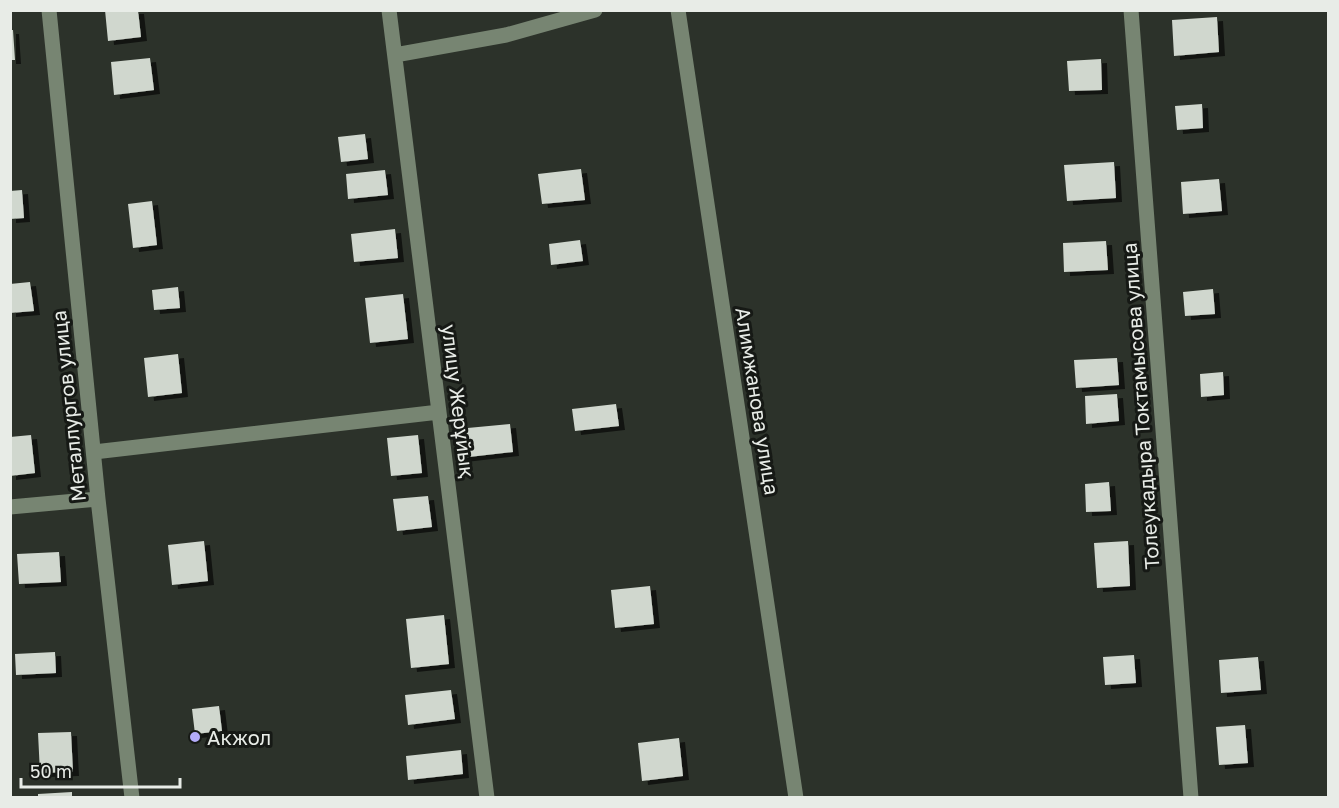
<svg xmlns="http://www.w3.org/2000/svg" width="1339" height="808" viewBox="0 0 1339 808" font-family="'Golos Text',sans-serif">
<defs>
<filter id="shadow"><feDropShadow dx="6" dy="4" stdDeviation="0" flood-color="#0009"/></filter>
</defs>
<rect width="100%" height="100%" fill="#2c322a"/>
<!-- building -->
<path fill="#d0d7ce" filter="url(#shadow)" d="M105,10h33l3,27 -33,4z
M1217,17l2,35 -45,4 -2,-36z
M10,30h3l2,30h-5z
M150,58l4,32 -40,5 -3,-33z
M1101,59l1,31 -33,1 -2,-30z
M1202,104l1,24 -26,2 -2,-24z
M365,134l3,25 -27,3 -3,-25z
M1114,162l2,36 -49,3 -3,-36z
M581,169l4,31 -43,4 -4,-30z
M385,170l3,25 -40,4 -2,-25z
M1219,179l3,32 -39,3 -2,-32z
M22,190l2,28 -14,1v-28z
M152,201l5,44 -24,3 -5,-44z
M395,229l3,29 -44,4 -3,-28z
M580,240l3,21 -32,4 -2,-21z
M1106,241l2,29 -44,2 -1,-29z
M30,282l4,29 -24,2v-29z
M178,287l2,21 -26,2 -2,-20z
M1213,289l2,25 -30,2 -2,-24z
M403,294l5,45 -38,4 -5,-45z
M178,354l4,39 -34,4 -4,-39z
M1117,358l2,27 -43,3 -2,-28z
M1223,372l1,23 -23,2 -1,-23z
M1117,394l2,27 -33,3 -1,-28z
M616,404l3,22 -44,5 -3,-22z
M510,424l3,28 -53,6 -3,-29z
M31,435l4,38 -25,3v-39z
M418,435l4,38 -31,3 -4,-38z
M1109,482l2,29 -25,1 -1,-28z
M428,496l4,31 -35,4 -4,-32z
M204,541l4,40 -36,4 -4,-40z
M1128,541l2,45 -33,2 -3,-45z
M59,552l2,30 -42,2 -2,-30z
M650,586l4,38 -39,4 -4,-38z
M444,615l5,49 -38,4 -5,-49z
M55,652l1,21 -40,2 -1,-21z
M1134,655l2,28 -31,2 -2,-28z
M1258,657l3,33 -40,3 -2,-33z
M451,690l4,29 -47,6 -3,-30z
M219,706l3,25 -27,3 -3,-25z
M1245,725l3,38 -29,2 -3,-38z
M71,732l2,40 -33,1 -2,-40z
M679,738l4,38 -41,5 -4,-38z
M461,750l2,24 -55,6 -2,-24z
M72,792v6h-34v-4z"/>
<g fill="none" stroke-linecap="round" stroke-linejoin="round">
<!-- minor -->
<path stroke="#778572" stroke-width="15" d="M49,10l49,489 34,299
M389,10l98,788
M678,10l118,788
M1131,10l60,788
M395,55l111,-20 89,-25
M94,452l345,-40
M10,507l88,-8"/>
</g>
<!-- markers -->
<circle fill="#b4acf9" stroke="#161915" stroke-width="2" cx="195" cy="737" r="6"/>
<g text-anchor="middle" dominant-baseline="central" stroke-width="6" stroke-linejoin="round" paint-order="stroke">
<!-- street labels -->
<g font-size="20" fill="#e8ece7" stroke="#161915">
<text transform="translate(459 401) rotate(83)">улицу Жерұйық</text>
<text transform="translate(758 401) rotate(81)">Алимжанова улица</text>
<text transform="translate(68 406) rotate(-96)">Металлургов улица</text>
<text transform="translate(1140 406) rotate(-94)">Толеукадыра Токтамысова улица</text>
</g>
<!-- poi labels -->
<g font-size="20" fill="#e8ece7" stroke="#161915" text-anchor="start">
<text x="207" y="737">Акжол</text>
</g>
</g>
<!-- border -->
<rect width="1339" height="808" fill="none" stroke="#e8ece7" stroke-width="24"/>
<!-- scale -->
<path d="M21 778v9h159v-9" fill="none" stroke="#e8ece7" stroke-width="3"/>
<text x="30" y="778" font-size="18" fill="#e8ece7" stroke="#161915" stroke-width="4.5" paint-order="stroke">50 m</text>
</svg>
